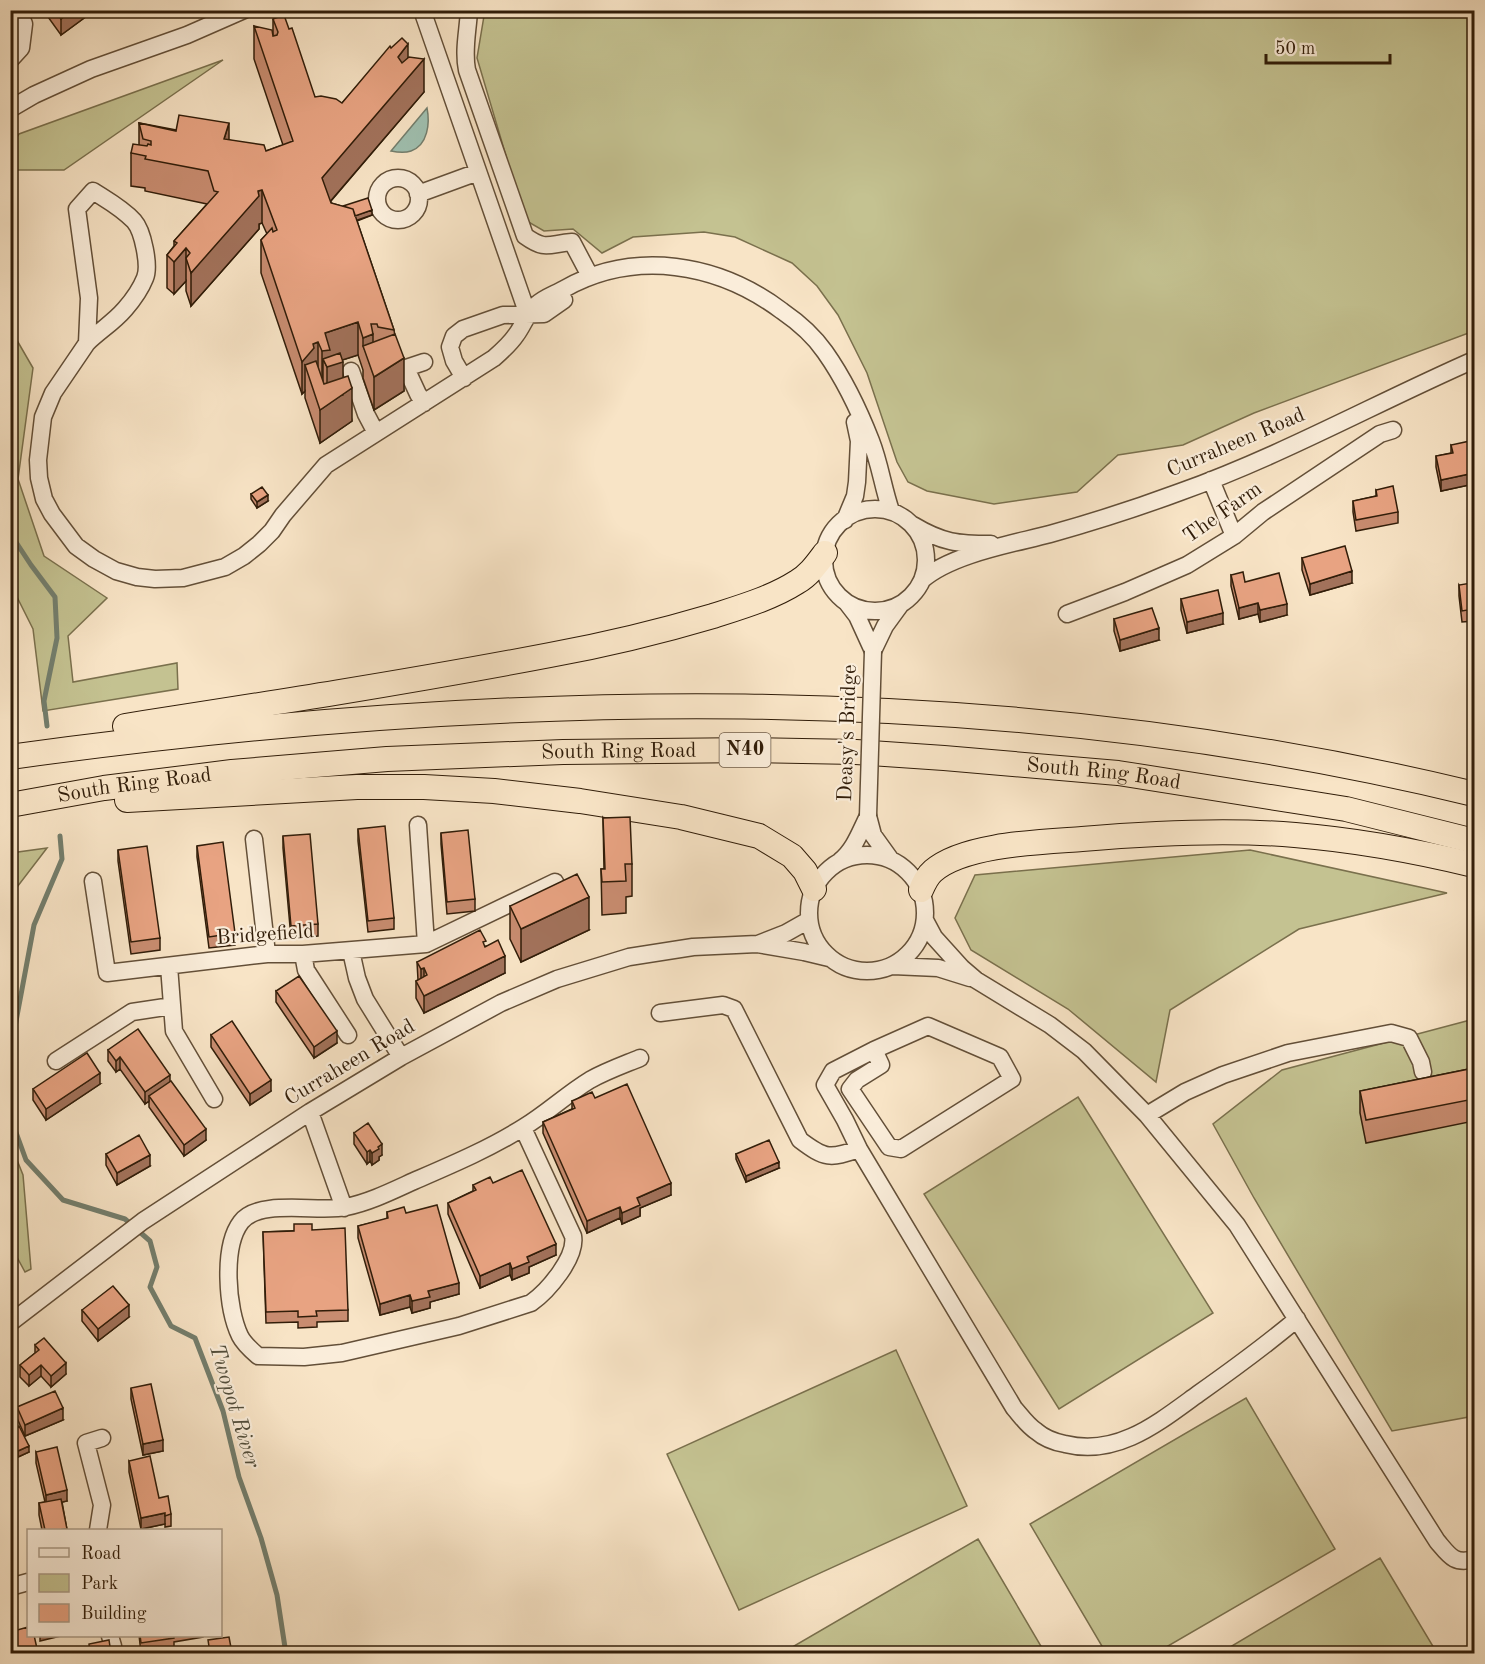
<svg xmlns="http://www.w3.org/2000/svg" width="1485" height="1664" viewBox="0 0 1485 1664" font-family="'Old Standard TT',serif">
<rect width="100%" height="100%" fill="#f8e4c6"/>
<filter id="stains"><feTurbulence type="fractalNoise" baseFrequency=".00333" numOctaves="4"/><feColorMatrix values="0 0 0 0 .2 0 0 0 0 .09 0 0 0 0 .02 0 0 0 .5 -.17"/></filter>
<radialGradient id="worn" r=".72"><stop offset=".6" stop-color="#630" stop-opacity="0"/><stop offset="1" stop-color="#630" stop-opacity=".3"/></radialGradient>
<!-- green -->
<path fill="#c4c291" stroke="#7a704d" stroke-width="1.5" d="M485,10l989,1v320l-220,82 -71,32 -65,10 -41,37 -83,12 -67,-13 -19,-9 -11,-20 -30,-89 -29,-58 -21,-29 -25,-23 -57,-26 -31,-5 -71,5 -31,16 -29,-24 -29,2 -19,-11 -48,-162z
M223,60l-159,110h-51l-2,3v-28l8,-11z
M11,330l22,38 -15,111 26,77 63,42 -39,38 5,46 104,-19 1,26 -135,22 -10,-82 -22,-44z
M47,848l-33,43 -3,18v-56z
M1250,850l197,43 -148,36 -129,81 -14,72 -88,-73 -97,-59 -16,-32 20,-43z
M1474,1019v397l-82,15 -138,-233 -41,-74 69,-54z
M1078,1097l135,216 -154,96 -135,-215z
M11,1145l12,30 8,94 -6,3 -14,-26z
M896,1350l71,156 -228,104 -72,-156z
M1246,1398l89,151 -179,104h-50l-76,-129z
M978,1539l67,114h-263z
M1380,1558l57,95h-217z"/>
<!-- water -->
<path fill="#9fbfaf" stroke="#737e6d" stroke-width="1.5" d="M427,108c3,15 1,37 -16,43 -6,2 -15,1 -20,0z"/>
<g fill="none" stroke-linecap="round" stroke-linejoin="round">
<!-- stream -->
<path stroke="#737e6d" stroke-width="5" d="M10,533l21,32 24,32 2,41 -13,63 3,25
M10,1071l4,-39 20,-107 28,-66 -2,-23
M10,1116l16,44 37,40 62,19 25,22 7,26 -7,20 21,39 24,12 28,73 16,66 22,61 16,57 9,59"/>
<!-- minor casing -->
<g stroke="#634f38" stroke-width="19">
<path id="minor" d="M422,10l106,305
M469,10c-1,21 -6,40 -2,60l58,166c21,15 23,8 47,6l18,34
M10,60l11,-12 3,-24 -6,-14
M10,109l24,-14 57,-26 96,-34 57,-25
M377 199a21 21 0 1 1 42 0a21 21 0 1 1-42 0Z
M418,194l60,-22
M87,343c12,-12 26,-20 38,-34 7,-8 16,-21 20,-31 5,-12 -2,-47 -11,-57 -12,-13 -27,-21 -41,-30l-16,18 12,89 -2,45 -34,50 -10,24 -5,43 1,18 5,21 8,15 24,32 18,13 22,12 21,6 18,2 28,-1 42,-11 19,-11 15,-12 13,-13 11,-16 43,-50 168,-107c8,-7 16,-14 22,-23 7,-9 11,-22 20,-30 7,-7 19,-11 28,-16 71,-40 154,-26 218,22 16,11 32,25 43,41 19,27 34,58 46,89 9,23 12,47 20,70
M424,362l-18,6 12,26 6,9
M351,371l15,43 10,19
M464,378l-10,-17 -4,-14 4,-11 9,-7 40,-14 41,-1 20,-14
M1211,480l23,56
M824 560a51 51 0 1 1 102 0a51 51 0 1 1-102 0Z
M845,520l10,-24 2,-14 2,-41 -4,-19
M913,525c30,18 45,19 78,19
M922,580c30,-26 90,-36 128,-46 43,-12 87,-26 130,-42 101,-36 196,-89 294,-132
M847,603l10,13 16,35
M1067,614l58,-22 62,-27 47,-29 29,-24 117,-78 13,-4
M873,651l12,-25 16,-22
M868,816l5,19 18,25
M418,825l8,119
M254,839l13,115
M809 913a58 58 0 1 1 116 0a58 58 0 1 1-116 0Z
M840,861c14,-11 20,-29 28,-45
M93,881l14,92 160,-19h36l123,-10 129,-62
M926,922l8,15 28,31 14,12 74,45 34,26 63,64 90,110 200,316c12,14 17,24 37,18
M758,944l28,-11 23,-13
M351,951l6,27 8,21 36,58
M303,954l3,16 42,65
M169,966l5,65 40,68
M893,966l45,2 32,10
M660,1013l63,-8 11,4 66,131c25,19 30,19 59,9
M874,1050l7,15 -24,15 -7,9 39,58 12,2 111,-70 -12,-22 -72,-31 -54,24 -41,21 -8,14 20,35 14,29 155,259c7,8 13,17 22,23 8,7 18,11 29,13 52,13 93,-21 133,-50 34,-24 67,-48 99,-75
M56,1061l76,-49 40,-6
M310,1112l34,96
M1147,1115l38,-23 38,-17 65,-22 103,-20 18,5 12,24 2,10
M523,1128l50,108c4,21 -25,55 -42,67l-72,23 -117,27 -38,4 -46,-1c-7,-6 -14,-12 -18,-20 -13,-27 -18,-89 1,-114 18,-24 79,-9 105,-15 24,-5 46,-16 68,-26 37,-16 75,-32 110,-54 23,-14 43,-33 66,-47 16,-9 33,-15 50,-22
M10,1323l133,-102 167,-109 91,-55 100,-54 56,-24 72,-22 64,-10 64,-3 47,8 25,6
M98,1530l4,-25 -16,-62 16,-5
M10,1587l18,-5
M110,1636l3,10"/>
</g>
<!-- highway casing -->
<g stroke="#311d09" stroke-width="26">
<g id="highway">
<path d="M125,726c142,-22 284,-44 425,-71 55,-10 109,-23 163,-39 28,-9 59,-18 84,-34 12,-7 19,-17 28,-29"/>
<path d="M10,757c485,-67 986,-80 1464,37"/>
<path d="M127,800l230,-13h67l70,4 86,10 101,16 78,19 33,20 13,15 9,18"/>
<path id="s1" d="M10,805l94,-17 128,-16 155,-13 176,-7 190,-2 103,2 88,6 174,15 228,36 128,32"/>
<path d="M921,890c3,-7 6,-14 12,-19 31,-27 108,-29 149,-32 70,-6 143,-10 213,-4 61,5 121,16 179,30"/>
</g>
</g>
<!-- minor -->
<use href="#minor" stroke="#faedda" stroke-width="16"/>
<!-- highway -->
<use href="#highway" stroke="#f8e4c6" stroke-width="24"/>
<!-- minor-bridge casing -->
<g stroke="#634f38" stroke-width="19" stroke-linecap="butt">
<path id="minor-bridge" d="M868,816l5,-165"/>
</g>
<!-- minor-bridge -->
<use href="#minor-bridge" stroke="#faedda" stroke-width="16"/>
</g>
<!-- wall -->
<path fill="#c88c70" stroke="#311d09" stroke-width="1.5" d="M43,10h52l-34,25z
M273,19l42,78 27,6 49,-55 17,10 16,34 -93,109v2l41,12 -15,6 37,109 10,61 -30,19 -11,-32v-8l-5,-15 -16,5 1,18 9,43 -32,22 -15,-45v-7l-3,3 -41,-121v-33l6,-6 -5,-11 -3,1v5l-68,77 -5,-15v-10l-12,13 -7,-6v-33l7,-9v-5l33,-37 -62,-13v-3l-14,-2v-33l8,-8v-22l90,17 37,11 17,-6 -29,-86v-33l19,10z
M1451,445l23,16v23l-33,7 -5,-24v-11l15,-3z
M1376,490l22,22v11l-42,8 -3,-19v-11l23,-5z
M251,494l17,7 -11,7 -6,-9z
M1302,558l50,25 -42,12 -8,-25z
M1231,575l14,7 42,33 -27,7 -2,-8 -19,5 -8,-33z
M1459,585l15,22v14l-12,1 -3,-26z
M1181,599l42,25 -36,9 -6,-23z
M1114,619l45,21 -39,11 -6,-20z
M603,818l29,46v32l-6,1v16l-24,2 -1,-46h3z
M358,829l36,89v11l-26,3 -10,-91z
M441,833l34,66v12l-28,3 -6,-70z
M283,836l35,88v12l-27,2 -8,-90z
M197,846l38,87v12l-26,3 -12,-91z
M118,850l42,88v12l-29,4 -13,-93z
M510,906l79,24 -68,32 -11,-23z
M486,946l19,27 -81,40 -8,-15v-17l2,-1 -1,-18z
M276,991l61,52 -23,15 -38,-56z
M211,1035l60,56 -21,14 -39,-58z
M108,1050l62,31 36,59 -22,16 -35,-49v-6l-4,3 -25,-35 -4,3 -8,-11z
M1474,1068v53l-108,22 -6,-30v-22z
M100,1084l-54,36 -13,-20v-11z
M595,1098l76,97 -31,13v8l-18,8 -2,-6 -33,15 -44,-100v-11l29,-13v-8z
M354,1133l28,22 -3,2v3l-7,5 -2,-4 -3,3 -13,-20z
M106,1154l44,12 -33,19 -11,-20z
M736,1154l43,14 -33,14 -10,-23z
M493,1183l63,72 -27,12v6l-17,7 -2,-5 -30,13 -32,-74v-11l25,-12v-6z
M387,1212l19,1 53,81 -29,8v6l-18,5 -2,-6 -30,8 -22,-77v-12l29,-7z
M312,1230l36,80v11l-31,1v5l-19,1v-6l-32,1 -3,-91z
M82,1310l47,7 -31,24 -16,-20z
M35,1345l31,29 -15,13 -10,-11 -12,10 -9,-9v-12l15,-12z
M131,1388l32,63 -20,4 -12,-56z
M17,1407l46,13 -38,16 -8,-18z
M10,1430l19,22 -11,5 -8,-16z
M36,1452l31,49 -5,1 5,28h-25l-3,-15v-12l6,-1 -9,-39z
M129,1461l30,37 12,16v12l-6,1v-3l-24,5 -12,-57z
M139,1635h64v2l-29,5v7l-33,4z"/>
<!-- shaded-wall -->
<path fill="#a2725b" stroke="#311d09" stroke-width="1.5" d="M72,10h23l-34,25v-16z
M408,44v33l16,-18v33l-102,119v-33l76,-121z
M229,123v33l-5,-17z
M262,190v33l-3,1v5l-68,77v-33l67,-82z
M372,210v5l-43,15v-6z
M186,248v33l-12,13v-32z
M358,322v33l-28,9 13,-2v33l-16,5v-33l-4,-8v25h-1v-33l3,-18z
M373,334v33l-10,-21v-8z
M318,342v33l-13,-10v26l-3,3v-32l11,-18z
M404,358v33l-30,19v-33z
M352,388v33l-32,22v-33z
M1474,473v11l-33,7v-11z
M268,495v6l-11,7v-6z
M1352,571v12l-42,12v-11z
M1258,603v11l-19,5v-11z
M1287,604v11l-27,7v-12z
M1223,613v11l-36,9v-11z
M1159,628v12l-39,11v-11z
M589,897v33l-68,32v-33z
M505,956v17l-81,40v-17z
M424,968v17l-3,1v-17z
M337,1031v12l-23,15v-11z
M120,1057v12l-4,3v-11z
M100,1073v11l-54,36v-11z
M170,1075v11l-21,10v5l-4,3v-12z
M271,1080v11l-21,14v-11z
M206,1129v11l-22,16v-11z
M382,1144v11l-3,2v3l-7,5v-12l6,-6z
M370,1150v11l-3,3v-12z
M150,1155v11l-33,19v-12z
M779,1162v6l-33,14v-6z
M671,1183v12l-31,13v8l-18,8v-11l15,-15z
M620,1207v11l-33,15v-12z
M556,1244v11l-27,12v6l-17,7v-11l15,-12z
M510,1263v12l-30,13v-12z
M459,1283v11l-29,8v6l-18,5v-12l16,-10z
M410,1295v12l-30,8v-11z
M129,1305v12l-31,24v-12z
M66,1363v11l-15,13v-11z
M41,1365v11l-12,10v-11z
M63,1408v12l-38,16v-11z
M163,1440v11l-20,4v-11z
M29,1446v6l-11,5v-6z
M67,1490v11l-21,5v-11z
M165,1513v11l-24,5v-11z
M40,1635h25l-25,6z
M28,1649v4h-18z"/>
<!-- building -->
<path fill="#e8a382" stroke="#311d09" stroke-width="1.5" d="M56,10h16l-11,9z
M284,15l5,14 3,-1 23,69 6,-1 15,3 6,4 48,-57 1,2 11,-10 6,6 -10,13 4,6 7,-6 15,2 -102,119 9,25 22,6 41,121 -16,-3 -1,-3h-6l2,10 -10,4 -5,-16 -33,11 5,17 -8,1 -4,-9 -5,2 1,4 -12,14 -41,-122 11,-12 1,4 4,-2 -15,-40 -4,1 1,5 -68,77 -5,-15 4,-5 -4,-5 -12,14 -7,-7 10,-12 -3,-2 44,-49 -4,-1 -6,-20 -63,-12 1,-3 -15,-3 2,-9 14,2 1,-2 3,1v-4l-8,-2 -4,-16 37,8 3,-16 50,8 -5,16 40,6 2,6 27,-10 -39,-115 18,4 1,6 4,-1 1,-3 -5,-13z
M368,198l4,12 -17,6 -2,-7 -10,-3z
M395,334l9,24 -30,19 -11,-31z
M340,353l3,9 -16,5 -4,-8z
M316,361l8,23 24,-8 4,12 -32,22 -15,-45z
M1470,441l4,20v12l-33,7 -5,-24 17,-3 -2,-8z
M1393,486l5,26 -42,8 -3,-19 24,-5 -1,-6z
M262,487l6,8 -11,7 -6,-8z
M1345,546l7,25 -42,13 -8,-26z
M1243,572l2,10 34,-9 8,31 -27,6 -2,-7 -19,5 -8,-33z
M1471,583l3,26 -12,2 -3,-26z
M1218,590l5,23 -36,9 -6,-23z
M1152,608l7,20 -39,12 -6,-21z
M630,817l2,47h-7l1,17 -24,1 -1,-13h4l-2,-51z
M385,826l9,92 -26,3 -10,-92z
M468,830l7,69 -28,3 -6,-69z
M310,834l8,90 -27,2 -8,-90z
M223,842l12,91 -26,4 -12,-91z
M147,846l13,92 -29,4 -13,-92z
M577,874l12,23 -68,32 -11,-23z
M480,930l6,11 -3,1 2,5 13,-7 7,16 -81,40 -8,-15 11,-6 -3,-7 -3,1 -4,-7z
M299,976l38,55 -23,16 -38,-56z
M232,1021l39,59 -21,14 -39,-59z
M138,1029l32,46 -25,17 -25,-35 -4,4 -8,-11z
M87,1053l13,20 -54,36 -13,-20z
M1474,1068v31l-108,21 -6,-29z
M171,1081l35,48 -22,16 -35,-49z
M627,1084l44,99 -34,15 3,7 -18,8 -2,-6 -33,14 -44,-99 32,-14 -3,-7 20,-9 3,6z
M368,1123l14,21 -4,3 1,2 -7,4 -2,-3 -3,2 -13,-19z
M139,1135l11,20 -33,18 -11,-19z
M769,1140l10,22 -33,14 -10,-22z
M522,1170l34,74 -29,13 2,5 -17,7 -2,-6 -30,13 -32,-73 28,-13 -3,-5 17,-8 3,6z
M437,1205l22,78 -31,8 2,6 -18,4 -2,-6 -30,9 -22,-78 30,-8 -1,-6 17,-5 2,6z
M294,1224h18v6l33,-2 3,82 -32,1 1,5 -19,1v-6l-32,1 -3,-80 31,-1z
M113,1286l16,19 -31,24 -16,-19z
M44,1338l22,25 -15,13 -10,-11 -12,10 -9,-10 19,-15 -4,-5z
M151,1384l12,56 -20,4 -12,-56z
M55,1391l8,17 -38,17 -8,-18z
M19,1426l10,20 -11,5 -8,-15v-6z
M57,1447l10,43 -21,5 -10,-43z
M150,1456l9,42 9,-2 3,18 -6,2v-3l-24,5 -12,-57z
M61,1499l6,30 -9,1h-13l-6,-27z
M28,1627v8h6l4,18h-9l-1,-4 -18,4v-21z
M140,1635h34v3l-33,5z
M229,1637l3,16h-22l-2,-13z
M109,1640l2,13h-21l-1,-9z"/>
<g text-anchor="middle" dominant-baseline="central" stroke-width="4.5" stroke-linejoin="round" paint-order="stroke">
<!-- shield labels -->
<rect fill="#faedda" stroke="#6d5b48" stroke-width="1.5" x="719.5" y="733" width="51" height="34" rx="4.5"/>
<g font-size="20" font-weight="bold" fill="#311d09">
<text x="745" y="750">N40</text>
</g>
<!-- street labels -->
<g font-size="21" fill="#311d09" stroke="#faedda">
<text transform="translate(1236 443) rotate(-23)">Curraheen Road</text>
<text transform="translate(1223 513) rotate(-35)">The Farm</text>
<text transform="translate(848 733) rotate(-88)">Deasy's Bridge</text>
<text stroke="none"><textPath href="#s1" startOffset="612">South Ring Road</textPath></text>
<text stroke="none"><textPath href="#s1" startOffset="1098">South Ring Road</textPath></text>
<text stroke="none"><textPath href="#s1" startOffset="126">South Ring Road</textPath></text>
<text transform="translate(265 935) rotate(-4)">Bridgefield</text>
<text transform="translate(350 1063) rotate(-31)">Curraheen Road</text>
</g>
<!-- water labels -->
<g font-size="22" font-style="italic" fill="#524e3b" stroke="#faedda">
<text transform="translate(234 1406) rotate(73)">Twopot River</text>
</g>
</g>
<!-- margin -->
<rect width="1485" height="1664" fill="none" stroke="#f8e4c6" stroke-width="36"/>
<rect x="12" y="12" width="1461" height="1640" fill="none" stroke="#311d09" stroke-width="3"/>
<rect x="18" y="18" width="1449" height="1628" fill="none" stroke="#311d09" stroke-width="1.5"/>
<!-- legend -->
<rect x="27" y="1529" width="195" height="108" fill="#faedda" stroke="#aa9a86" stroke-width="1.5"/>
<rect x="39" y="1548" width="30" height="9" fill="#faedda" stroke="#aa9a86" stroke-width="1.5"/>
<text x="81" y="1559" font-size="18" fill="#311d09">Road</text>
<rect x="39" y="1574" width="30" height="18" fill="#c4c291" stroke="#aa9a86" stroke-width="1.5"/>
<text x="81" y="1589" font-size="18" fill="#311d09">Park</text>
<rect x="39" y="1604" width="30" height="18" fill="#e8a382" stroke="#aa9a86" stroke-width="1.5"/>
<text x="81" y="1619" font-size="18" fill="#311d09">Building</text>
<!-- scale -->
<path d="M1266 54v9h124v-9" fill="none" stroke="#311d09" stroke-width="3"/>
<text x="1275" y="54" font-size="18" fill="#311d09" stroke="#faedda" stroke-width="4.5" paint-order="stroke">50 m</text>
<rect width="100%" height="100%" filter="url(#stains)"/>
<rect width="100%" height="100%" fill="url(#worn)"/>
</svg>
